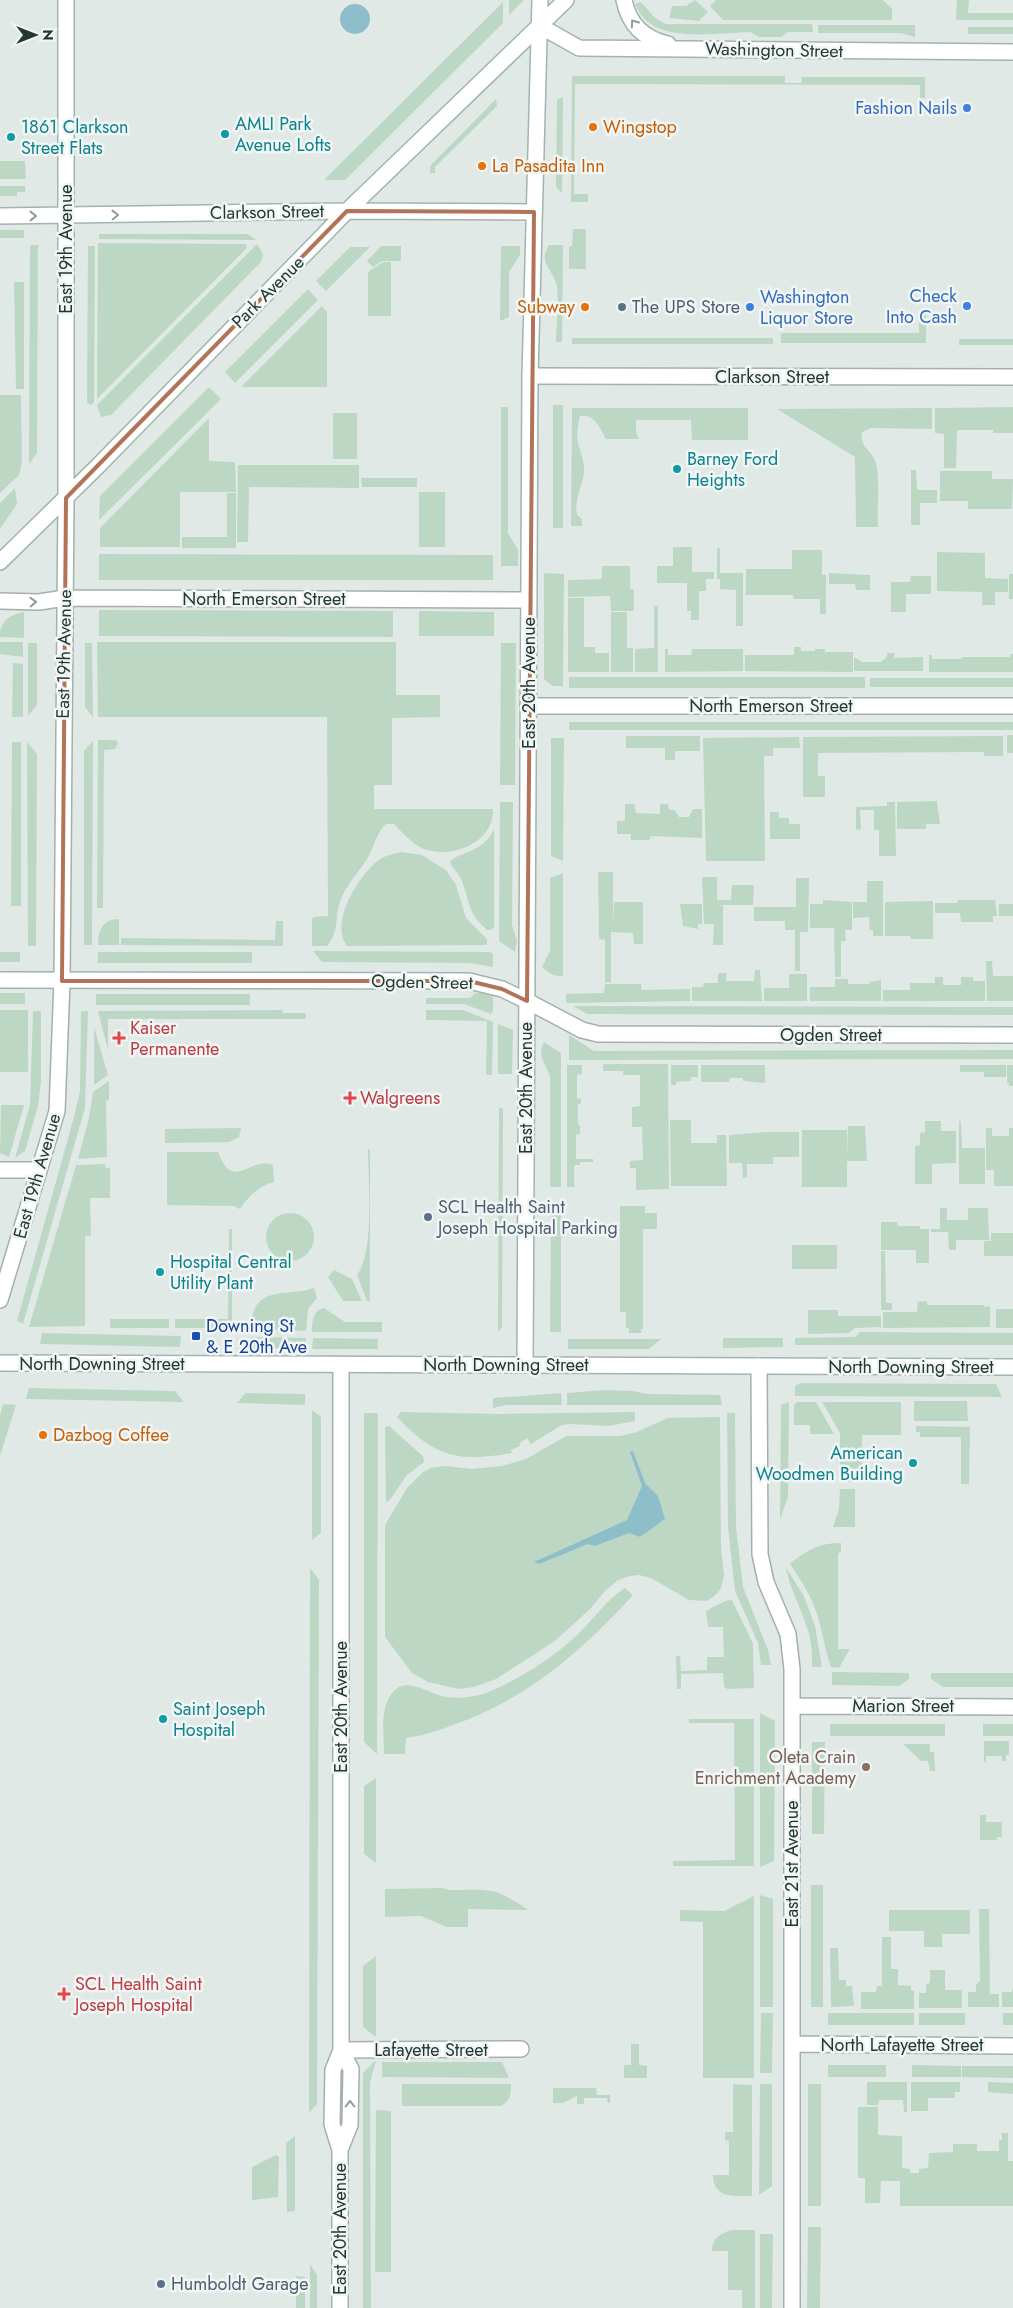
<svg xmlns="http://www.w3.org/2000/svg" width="1013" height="2308" viewBox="0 0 1013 2308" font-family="Jost,sans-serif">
<rect width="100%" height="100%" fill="#e1e9e6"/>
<!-- green -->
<path fill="#bcd8c4" d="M509,0h15l-15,15z
M695,0l13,12 -9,9 -30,-3 3,-12h14z
M716,0h167l9,9v11h-169l-13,-14z
M957,0h12l-1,13h45v7h-57z
M503,2v21l-158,157h-21z
M641,2l14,16 11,6h146l1,8h-25l-7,5h-22l-9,-5c-26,1 -77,8 -99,-8 -8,-5 -12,-12 -16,-20z
M818,25h97v12l-14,-4h-83z
M968,27h45v7h-45z
M572,76h213v7h17v-6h123v21h-5v-13l-345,-1 -1,110h14v8h-17z
M563,97l-1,96 -6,-6 1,-87z
M496,99l1,7 -62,61v6h-5v-7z
M0,161h25l1,18h-26z
M0,186h25v6h-8v4h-17z
M573,229h13v40h-17v-22l3,-1z
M0,230h24v8h-24z
M99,234h149l8,6 -157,-1z
M98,243l148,1 1,4 -150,151z
M257,244l6,10 -2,8 -150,153 -10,2 -4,-12z
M30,245h8l-1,208 -8,11z
M549,245h14l-1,97h-6c0,-13 4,-48 0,-59 -5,-15 -18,-22 -7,-38z
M88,246h7l-1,157 -3,2 -4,-2z
M381,246h20v15h-19l-9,6 -6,-6z
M501,246h19v9l-11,17v45l-9,4z
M350,247h20l-44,44 -10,-10z
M383,262h8v54h-23v-44z
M14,282h10v107h-8z
M308,289l10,11 -83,83 -10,-11z
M322,306l5,6v75h-86z
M919,312h7v31h-145v-10h138z
M572,338h201v6h-201z
M959,339h54v6h-54z
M209,387l12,12 -122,121 1,-24z
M0,395h21l1,67 -3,13 -19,18z
M553,405h10v123h-10z
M501,407h7v126l10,17v16h-17z
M1013,407v26h-20v-3h-36l-1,38h-12v-34l-9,-1v-25z
M572,408h176v32h-56l-1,-20h-55v12l3,7h-33c-6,-11 -11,-25 -26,-23 -3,11 -4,23 0,34 2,8 5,14 4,23 -2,15 -10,27 -7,42l5,4v7h-11z
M932,408v21l-61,-1 -9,4c-2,18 10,17 14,31 4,14 1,48 2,64h-22l-1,-70 -78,-48z
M333,413h24v46h-24z
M209,418v43l26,1 1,30h-56v55h-80v-19z
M238,465h121v23l-110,-1 -1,55h-11z
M911,470h5l1,20h20v13h-17v22h-9z
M940,471h52v8h21l-1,30h-44v-8h-28z
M361,478h56v9h-55z
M15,488l2,16 -17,25v-26z
M419,492h26v55h-26z
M227,493h9v55h-54v-11h45z
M673,547h19v25h22v7h-8v12h-7v29h-8v-9h-4v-28h-30v-17h16z
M717,548h3v25h23v53h-7v-36l-16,-1v-10h-3z
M792,550h30v25h4v39h-6v-15h-26l-1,-4h-47v-26h46z
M937,552l48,1v25l23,1v13h-13v13h-13v-13l-45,-1z
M99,554l394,1v25h-394z
M602,566h28v23h4v22h-23l-1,-15 -42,1v-17l34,-1z
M544,573l20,1 -1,112h-10l-9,-7z
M829,573l41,2v15h-14l-1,-6h-26z
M1009,574h4v25h-4z
M911,576h20v18h-25v18h-15v-30h19z
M568,598h16v49h11v6h14v19h-41z
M654,606h4v66h-23v-23l19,-1z
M99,610l294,1v26l-294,-1z
M419,611l75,1v24h-75z
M24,612v26l-24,-1c0,-16 9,-22 24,-25z
M611,612h16v36h6v24h-22z
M0,642h23v15l-23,-3z
M97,642h299v53h44v22l-48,1v67h-18v24h119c1,34 -41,50 -69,40 -12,-5 -21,-16 -30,-25h-8c-10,9 -12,24 -19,35 -9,14 -21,26 -27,43 -6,18 0,29 -13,44h-15v-27l2,-2 14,-1 -1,-199h-229z
M28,643h9v62l-9,11z
M85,643h7l1,74 -8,-10z
M501,643h15l-1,142h-15z
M794,647h7v4h14v-2h10v3h28v20l-108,-1v-16h49z
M665,649h3v6h23l1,-6h51v22l-78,1z
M887,653h7v5l29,-1v14h-69v-14l8,5h19l6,-5z
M1010,654h3v18h-84v-17h3v4h29l1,-2h48z
M13,663l10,1v53h-11z
M569,677h296v11h-296z
M870,678h143v9h-143z
M569,722h444v8h-444z
M1007,735h6v18h-6z
M626,736h74v15h-25v9h-10v-12h-39z
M1003,736v20h-19v-4l-166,1v23h7v21h-22v-60z
M799,737l1,11h-27v8h-9l1,105h-59l-3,-123z
M551,738h13l-1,123 -12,-5z
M98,740h18l2,3 -3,6 -11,1 -1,158h-6z
M93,741l-1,204h-8v-194z
M12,742h9v164h-10z
M27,742l10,12 -1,192h-8z
M937,801l3,23h-14v5h-29v-27z
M500,802h13l-1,123 5,16 -2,11 -16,-11z
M887,802h8l1,54h-17v-26h-5v-20h-14l1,19 -5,1v-23l31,-1z
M625,804h9l2,9 24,1v-10h8l1,6h6l4,7h10l4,-8h9v29l-51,-2 -2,4h-18v-6h-14v-13h8z
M770,812h9v6h10v6h11v15h-30z
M494,829v99l-4,2h-3c-22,-20 -16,-29 -27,-53 -3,-6 -9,-9 -10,-16 17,-12 33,-9 44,-32z
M401,852l21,3 24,15 10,15 10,33 21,21v6l-140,1c-18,-23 12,-72 32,-86 7,-5 14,-6 22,-8z
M598,872h15v54l1,-24h29v42h-9l-1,-11 -22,-1v50h-6v-42l-6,-1z
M563,873v103c-9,1 -14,-3 -21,-9l8,-16v-73z
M702,877h15v23h14l1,-15h22l-1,20h-36l6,1v39h-10l1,-21h-10z
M796,878h13l-1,54h-8v39h-5v-41h-10v-9h-31v-14h42z
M867,881h16v55h-10v-6h-3l-1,-13 -16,1v-16h14z
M823,900l29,2v28h-7l1,11h-5v36h-6l-1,-49h-24v-24h13z
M958,900h37l2,16h-4v6h-32l-1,-9h-25v-10h22z
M933,901v38h-22l-1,-3h-25v-34z
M680,904h22v20h-4v5l-15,-3z
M999,904h14v12h-14z
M119,919v26h-21c0,-15 5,-26 21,-26z
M276,921h7v25l-162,-1v-7l154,2z
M313,951l177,1 3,2v13l-24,-4 -147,-1z
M0,952h20v10h-20z
M98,952h154v11h-154z
M986,961h6l1,15h20v25h-26z
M755,970h5l2,31h-70v-14h11l1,-4h14v-10h8v8h28z
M789,974h18v27h-43v-13h25z
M935,977h8v8h18v-8h12v4h12v20h-102v-11h27v-7h25z
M835,979h13v5h22v-2l11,-2v21h-71v-14h25z
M605,984h36v6l49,-1v12l-124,2v-9l38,-1z
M0,993h25v11h-25z
M475,993h18v18l-2,3 -27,-10h-38v-6h44z
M96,994h154v11h-154z
M573,1006l440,1v8l-426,-1z
M0,1010h28v62h-28z
M282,1010l1,3h23v6h-198v31l-10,-39z
M426,1010h37l30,12 -1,53h-6l1,-54 -61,-1z
M33,1011h8v71l-3,24 -13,45 -10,7 15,-53z
M81,1011h7l-3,97 -62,216 -6,-3 57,-204 6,-26z
M498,1024l15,6 -1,44h-14z
M94,1027l14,48 -14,10z
M569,1035l25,16 419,-1v9l-444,1z
M544,1042l17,11v134h-11v-111l-8,-18 -1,-9z
M603,1064h65l1,125 -33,1v-22h-6v-7l13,-1 -1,-33h-10v-20l8,-1v-31h-17v-4h-20z
M567,1065h15v9l-5,1v23l4,1v5h-3v21h2v9l-4,1v24h17v3h-13v3h-6v22h-7z
M671,1065h27v12h-7v4l-15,1v3h-5z
M701,1065h64v18l-22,-2v-3h-13l-1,4h-28z
M960,1065h46v12h-22v-5h-24z
M1007,1065h6v21h-4v-3h-2z
M109,1081v19l-3,1 1,56 -29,2 11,-41 4,-26z
M1,1105h23l-15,52 -9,-4z
M499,1108h4l-1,219 -4,5z
M670,1120h21v23h26v-8h9l1,51h-56z
M925,1121h16v10h15v32l-24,1v20h-17v-38l5,-1v-12l5,-1z
M959,1121h2l1,27h23v36h-26z
M848,1126h17l2,35h-20v26h-45v-57h45v28z
M241,1128l-2,9 -10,5 -64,1v-14z
M986,1128h6v8h17v-8h4v58h-19v-16h-8z
M767,1132h32v25h-26v7h-26v13l-4,1 -1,-15h-13v-28z
M368,1149h2v152h-3l-10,-26c18,-25 11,-94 11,-126z
M167,1152h51c15,41 31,4 55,13l1,17c-15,4 -25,14 -34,27l-7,-3 -66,-1z
M105,1164l1,4h4v30h-20l1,38h-6v90l-56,1 47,-162z
M551,1203h10v129h-11z
M620,1206h25v7h12v16h-14v100h-2v4h-12v-5h-3v-16h-6z
M940,1208h7v12h21v-12h20l1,32h-33v10h-7l-1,-18h-17v-3h9z
M266 1237a24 24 0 1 1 48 0a24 24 0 1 1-48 0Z
M881,1222h16l1,4h22v3h9v34h-13v-13h-35z
M229,1229h3v99h-57v-9h53z
M991,1233h22v23h-29v-15h7z
M792,1245h45v24h-45z
M881,1251h4l1,52h6v7h-11z
M334,1270l18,9 10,22h-19l-15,-24z
M314,1288l3,10 -9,11 -2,22 -55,-2c1,-46 33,-31 63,-41z
M927,1301v4h57v2l6,-1v21l-107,1v-16h34l1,-10z
M324,1308l21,14h37v10h-70c0,-10 1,-22 12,-24z
M996,1309h17v19h-17z
M808,1310h30v6h43v11l-26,1 -6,5 -41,1z
M110,1319h59v9h-59z
M860,1332l153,1v12h-218v-7l60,-1z
M42,1333l139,3 -1,11 -140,-3z
M251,1337l55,1v10h-55z
M313,1338l65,1v10h-66z
M723,1338h60v9l-60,1z
M568,1339h93l-12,10h-81z
M801,1383l195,1 6,13 -207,-1v-10z
M29,1388l146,3 9,11 -158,-3z
M605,1390l27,1 16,3 72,1 2,10h-155v-12z
M246,1393l59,1v11l-68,-2z
M561,1393l1,12h-56l-13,3v-10z
M914,1401h53l1,20h-54z
M789,1402l-1,95 -8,23 1,-115z
M797,1402h19l18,32h-24v-9h-16v-20z
M822,1402h79v33h-39v34h-10v13h-12v-49z
M3,1404l13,1 -16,51v-41z
M312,1410l9,7v116l-9,7z
M401,1412l98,2 136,-2v9l-26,5 -41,-2 -8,2 -29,18 -4,-6 -8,6 1,2 -9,4 1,3c-53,10 -78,4 -115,-36z
M364,1413h14l-1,341 -13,-12z
M727,1413h8l1,114 7,60 25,63 3,15h-10l-3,-22 -23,-52 -7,-65z
M720,1417l1,131 3,27 -3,14 -7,7 -7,5 -18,-1 -38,-22 -12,-3 -9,1 -12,4 -13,11 -15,18 -35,32 -59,38 -22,8 -15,2 -31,-7 -16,-9 -27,-36v-112l22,-37 16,-16 8,-4 14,-2 27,3 30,-3 24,-7 40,-23h54l14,-3 34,-15z
M389,1426l34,30 1,6 -18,14 -16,24 -4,2 -1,-75z
M916,1426l54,1 -1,57h-8v-47h-41v-5h-4z
M840,1489h15v38h-22l6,-18z
M841,1543v9l-3,1v96h12l-11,19 -8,-1c-5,-14 -7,-27 -11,-42 -5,-23 -17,-42 -30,-61 17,-14 29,-21 51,-21z
M310,1568l9,12 -2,524 -8,9z
M786,1568l18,28 11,30 7,41h-10c0,-14 0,-26 -5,-39 -6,-21 -17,-39 -21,-60z
M625,1588l8,7c-51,56 -107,105 -180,130 -16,6 -30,11 -47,13l-1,16h-21c0,-21 -6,-54 15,-67 13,-7 34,8 47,10 14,2 32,0 45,-6 30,-13 62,-33 86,-56 16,-15 29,-35 48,-47z
M732,1600l21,44 1,44 -27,1 -3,-3 -1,-13 -42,1v15h-4l-1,-33h4l1,15 26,-1v-13h17l-1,-30h-15l-2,-16 19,-10z
M832,1672l77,1v6l-10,7 -67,-1z
M931,1673h82v14h-70l-12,-8z
M760,1713l15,8 -1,140 -14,6z
M689,1719h65v147h-81v-5l62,-1 -1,-137h-45z
M830,1724h115v12h-115z
M983,1724h30v12h-30z
M984,1741h25v14h-3v6h-4v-5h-16v6h-2z
M812,1742h13l-1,92h-12z
M903,1744h27v8h4l1,19h-5l-2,-10h-7z
M376,1778v85l-12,-9v-68z
M980,1815h6v7h16v15h-5v3h-17z
M811,1885h12v122h-12z
M443,1888l6,2c39,0 46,-4 79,20l-60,-1v18h-21l-26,-11 -36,1v-28z
M760,1895l13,4v108h-13z
M754,1896v182h-51v-156l-23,-1v-11l44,1z
M979,1909h10l1,85h9v13h-31v-15h8v-7l4,-4z
M889,1910h81v24h-28v13h-18v-16h-35z
M882,1937h9v32h7v16l13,1v4l3,1v18h-53v-17h15l1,-6h5z
M830,1948h8l1,32h7v6h6l2,20 -23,1z
M376,1956v81l-13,-10v-61z
M930,1970h15v20h17v18h-43v-15h7v-9l4,-1z
M1013,1987v20h-11v-15h10z
M761,2013h12l-1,60h-12z
M828,2013h86v12h-86z
M919,2013h46v12h-46z
M1003,2013h10v12h-10z
M631,2044h8v21l8,1v12h-23v-13h7z
M376,2060l-6,23 1,225h-8v-235z
M382,2062h120l7,16 -127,-1z
M828,2065h58v12h-58z
M912,2065l49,1v11h-49z
M962,2066h51v12l-51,-1z
M867,2082h40v30h-3l-1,-12h-24l-1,5h-11z
M911,2082h49v10h-5v6h-27v13h-17z
M988,2082l25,1v11l-25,-2z
M402,2084h109c0,10 0,16 -10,22h-99z
M733,2084l19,1v111c-17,0 -39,3 -39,-21h16v-34l-4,-1v-8h8z
M760,2084h12v102l-13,9z
M808,2084h13v122h-13z
M553,2088h43l1,7h13v8h-2l-1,-5h-23v6h-7v-8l-14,7h-10z
M858,2107h20v28l24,1v32l8,1v4h9v-4l9,-1 1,-15 24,-1v-8h24v7h22v-11h3v-7h6v28h5v45h-113v-25h-19l-1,22h-15v-25h-7z
M376,2110l15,1v161h-16z
M295,2136v75l-8,1 -1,-69z
M276,2155l3,2 -1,40 -26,3v-33z
M808,2227h13l-1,81h-13z
M731,2230h24v78h-13v-18h-14v-39h-16c0,-13 8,-17 19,-21z
M760,2234h13l-1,74h-12z
M310,2264l7,11v33h-7z
M296,2276l9,1v31h-9z"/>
<!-- water -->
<path fill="#8ebec9" d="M340 19a15 15 0 1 1 30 0a15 15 0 1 1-30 0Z
M633,1451l12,32 13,13 7,23 -25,18 -11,-4 -34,13 -7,-2 -49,20 -5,-2 93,-42 15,-34 -12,-34z"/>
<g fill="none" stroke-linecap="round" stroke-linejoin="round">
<!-- street casing -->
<g stroke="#a4b0ad" stroke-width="18">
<path id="street" d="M530,376l483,1
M0,601l39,1 26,-4 464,2
M528,706h485
M527,1001l55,29 16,4 415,1
M0,1170h39
M0,1300l57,-189 5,-130 4,-483
M759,1366l1,188 6,28 22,52 4,35v639
M792,1706l221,1
M792,2044l221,2
M341,2050l180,-1
M340,2150l10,-25 1,-56 -10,-19
M340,2308v-158l-8,-26 1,-54 8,-20v-685"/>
</g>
<!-- secondary casing -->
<g stroke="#a1b4ae" stroke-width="18">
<path id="secondary" d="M624,0c5,25 20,39 44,44
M540,26l39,22 434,4
M0,216l347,-5 187,1
M66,498v-498
M0,562l98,-96 249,-255 219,-211
M0,980l469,1 33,8 25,12
M0,1363l1013,4
M525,1365l5,-989 10,-376"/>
</g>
<!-- street -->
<use href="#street" stroke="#fff" stroke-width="15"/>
<!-- secondary -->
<use href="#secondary" stroke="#fff" stroke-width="15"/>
</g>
<!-- one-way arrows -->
<defs><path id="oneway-chevron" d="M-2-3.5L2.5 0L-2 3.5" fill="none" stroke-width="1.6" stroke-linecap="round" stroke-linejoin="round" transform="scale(1.25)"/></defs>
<g stroke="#919c99">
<use href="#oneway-chevron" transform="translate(634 23) rotate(-125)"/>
<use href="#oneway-chevron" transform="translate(115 215) rotate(-1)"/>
<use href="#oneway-chevron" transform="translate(33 216)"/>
<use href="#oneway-chevron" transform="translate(33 602) rotate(-2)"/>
<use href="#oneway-chevron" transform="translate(350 2104) rotate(-90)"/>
</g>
<!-- marked area -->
<path fill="none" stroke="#b27459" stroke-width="4" stroke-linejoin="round" d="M347,211l187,1 -7,789 -25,-12 -33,-8h-407l4,-483z"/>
<!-- markers -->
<g fill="#3f7fe0" stroke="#f1f6f4" stroke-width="2">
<circle cx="967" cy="108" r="5"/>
<circle cx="967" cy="306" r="5"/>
<circle cx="750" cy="307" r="5"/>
</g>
<g fill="#e8710a" stroke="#f1f6f4" stroke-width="2">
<circle cx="593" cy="127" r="5"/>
<circle cx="482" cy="166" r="5"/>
<circle cx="585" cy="307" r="5"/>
<circle cx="43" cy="1435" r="5"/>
</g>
<g fill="#0f9aa8" stroke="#f1f6f4" stroke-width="2">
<circle cx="225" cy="134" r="5"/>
<circle cx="11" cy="137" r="5"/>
<circle cx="677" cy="469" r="5"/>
<circle cx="160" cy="1272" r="5"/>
<circle cx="913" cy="1463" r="5"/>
<circle cx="163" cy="1719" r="5"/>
</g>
<g fill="#5c6f8a" stroke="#f1f6f4" stroke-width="2">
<circle cx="622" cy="307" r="5"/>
<circle cx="428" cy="1217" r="5"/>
<circle cx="161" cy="2284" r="5"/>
</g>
<g fill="#e0444e" stroke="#f1f6f4" stroke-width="2">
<path d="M116.5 1030.5h5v5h5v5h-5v5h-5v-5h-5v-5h5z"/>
<path d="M347.5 1090.5h5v5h5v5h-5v5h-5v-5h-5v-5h5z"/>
<path d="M61.5 1986.5h5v5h5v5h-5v5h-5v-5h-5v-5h5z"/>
</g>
<rect fill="#1a4fb4" stroke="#f1f6f4" stroke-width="2" x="191" y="1331" width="10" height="10" rx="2.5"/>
<circle fill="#8d6e63" stroke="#f1f6f4" stroke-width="2" cx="866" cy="1767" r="5"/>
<g text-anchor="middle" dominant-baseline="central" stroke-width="5" stroke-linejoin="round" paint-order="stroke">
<!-- street labels -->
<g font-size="18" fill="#233833" stroke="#f1f6f4">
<text transform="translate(774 50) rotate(1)">Washington Street</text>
<text transform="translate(267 212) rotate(-1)">Clarkson Street</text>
<text transform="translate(66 249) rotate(-90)">East 19th Avenue</text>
<text transform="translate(268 292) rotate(-45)">Park Avenue</text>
<text x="772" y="377">Clarkson Street</text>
<text x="264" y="599">North Emerson Street</text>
<text transform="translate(64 654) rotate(-89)">East 19th Avenue</text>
<text transform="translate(529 683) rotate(-90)">East 20th Avenue</text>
<text x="771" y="706">North Emerson Street</text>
<text transform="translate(422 982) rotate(1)">Ogden Street</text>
<text x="831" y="1035">Ogden Street</text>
<text transform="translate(526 1088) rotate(-90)">East 20th Avenue</text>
<text transform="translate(37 1176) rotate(-74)">East 19th Avenue</text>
<text x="102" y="1364">North Downing Street</text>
<text x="506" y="1365">North Downing Street</text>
<text x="911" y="1367">North Downing Street</text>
<text x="903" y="1706">Marion Street</text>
<text transform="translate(341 1707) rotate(-90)">East 20th Avenue</text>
<text transform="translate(792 1864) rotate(-90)">East 21st Avenue</text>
<text x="902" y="2045">North Lafayette Street</text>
<text x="431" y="2050">Lafayette Street</text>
<text transform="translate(340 2229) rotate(-90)">East 20th Avenue</text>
</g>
<!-- shop labels -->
<g font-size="18" fill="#366cbe" stroke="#f1f6f4" text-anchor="end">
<text x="957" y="108">Fashion Nails</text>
<text x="957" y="296">Check<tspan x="957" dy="21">Into Cash</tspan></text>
<text x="760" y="297" text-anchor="start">Washington<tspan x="760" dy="21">Liquor Store</tspan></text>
</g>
<!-- culture labels -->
<g font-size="18" fill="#0d838f" stroke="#f1f6f4" text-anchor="start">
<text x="235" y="124">AMLI Park<tspan x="235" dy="21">Avenue Lofts</tspan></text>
<text x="21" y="127">1861 Clarkson<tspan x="21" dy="21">Street Flats</tspan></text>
<text x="687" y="459">Barney Ford<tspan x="687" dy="21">Heights</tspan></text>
<text x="170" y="1262">Hospital Central<tspan x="170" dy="21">Utility Plant</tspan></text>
<text x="903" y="1453" text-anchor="end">American<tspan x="903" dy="21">Woodmen Building</tspan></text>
<text x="173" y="1709">Saint Joseph<tspan x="173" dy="21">Hospital</tspan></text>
</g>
<!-- food labels -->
<g font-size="18" fill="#c56008" stroke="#f1f6f4" text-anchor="start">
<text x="603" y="127">Wingstop</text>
<text x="492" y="166">La Pasadita Inn</text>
<text x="575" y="307" text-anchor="end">Subway</text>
<text x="53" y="1435">Dazbog Coffee</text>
</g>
<!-- service labels -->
<g font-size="18" fill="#4e5e75" stroke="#f1f6f4" text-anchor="start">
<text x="632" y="307">The UPS Store</text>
<text x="438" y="1207">SCL Health Saint<tspan x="438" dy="21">Joseph Hospital Parking</tspan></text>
<text x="171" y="2284">Humboldt Garage</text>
</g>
<!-- health labels -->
<g font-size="18" fill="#be3a42" stroke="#f1f6f4" text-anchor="start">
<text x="130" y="1028">Kaiser<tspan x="130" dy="21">Permanente</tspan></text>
<text x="360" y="1098">Walgreens</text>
<text x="75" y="1984">SCL Health Saint<tspan x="75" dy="21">Joseph Hospital</tspan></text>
</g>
<!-- transit labels -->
<g font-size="18" fill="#164399" stroke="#f1f6f4" text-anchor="start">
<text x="206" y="1326">Downing St<tspan x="206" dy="21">&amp; E 20th Ave</tspan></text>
</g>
<!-- education labels -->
<g font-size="18" fill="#785e54" stroke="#f1f6f4" text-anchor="end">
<text x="856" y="1757">Oleta Crain<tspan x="856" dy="21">Enrichment Academy</tspan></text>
</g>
</g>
<!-- north arrow -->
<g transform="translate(35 35) rotate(90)" stroke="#f1f6f4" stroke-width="4" paint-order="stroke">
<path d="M0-4L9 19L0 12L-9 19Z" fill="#233833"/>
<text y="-8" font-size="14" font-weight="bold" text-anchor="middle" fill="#233833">N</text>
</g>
</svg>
